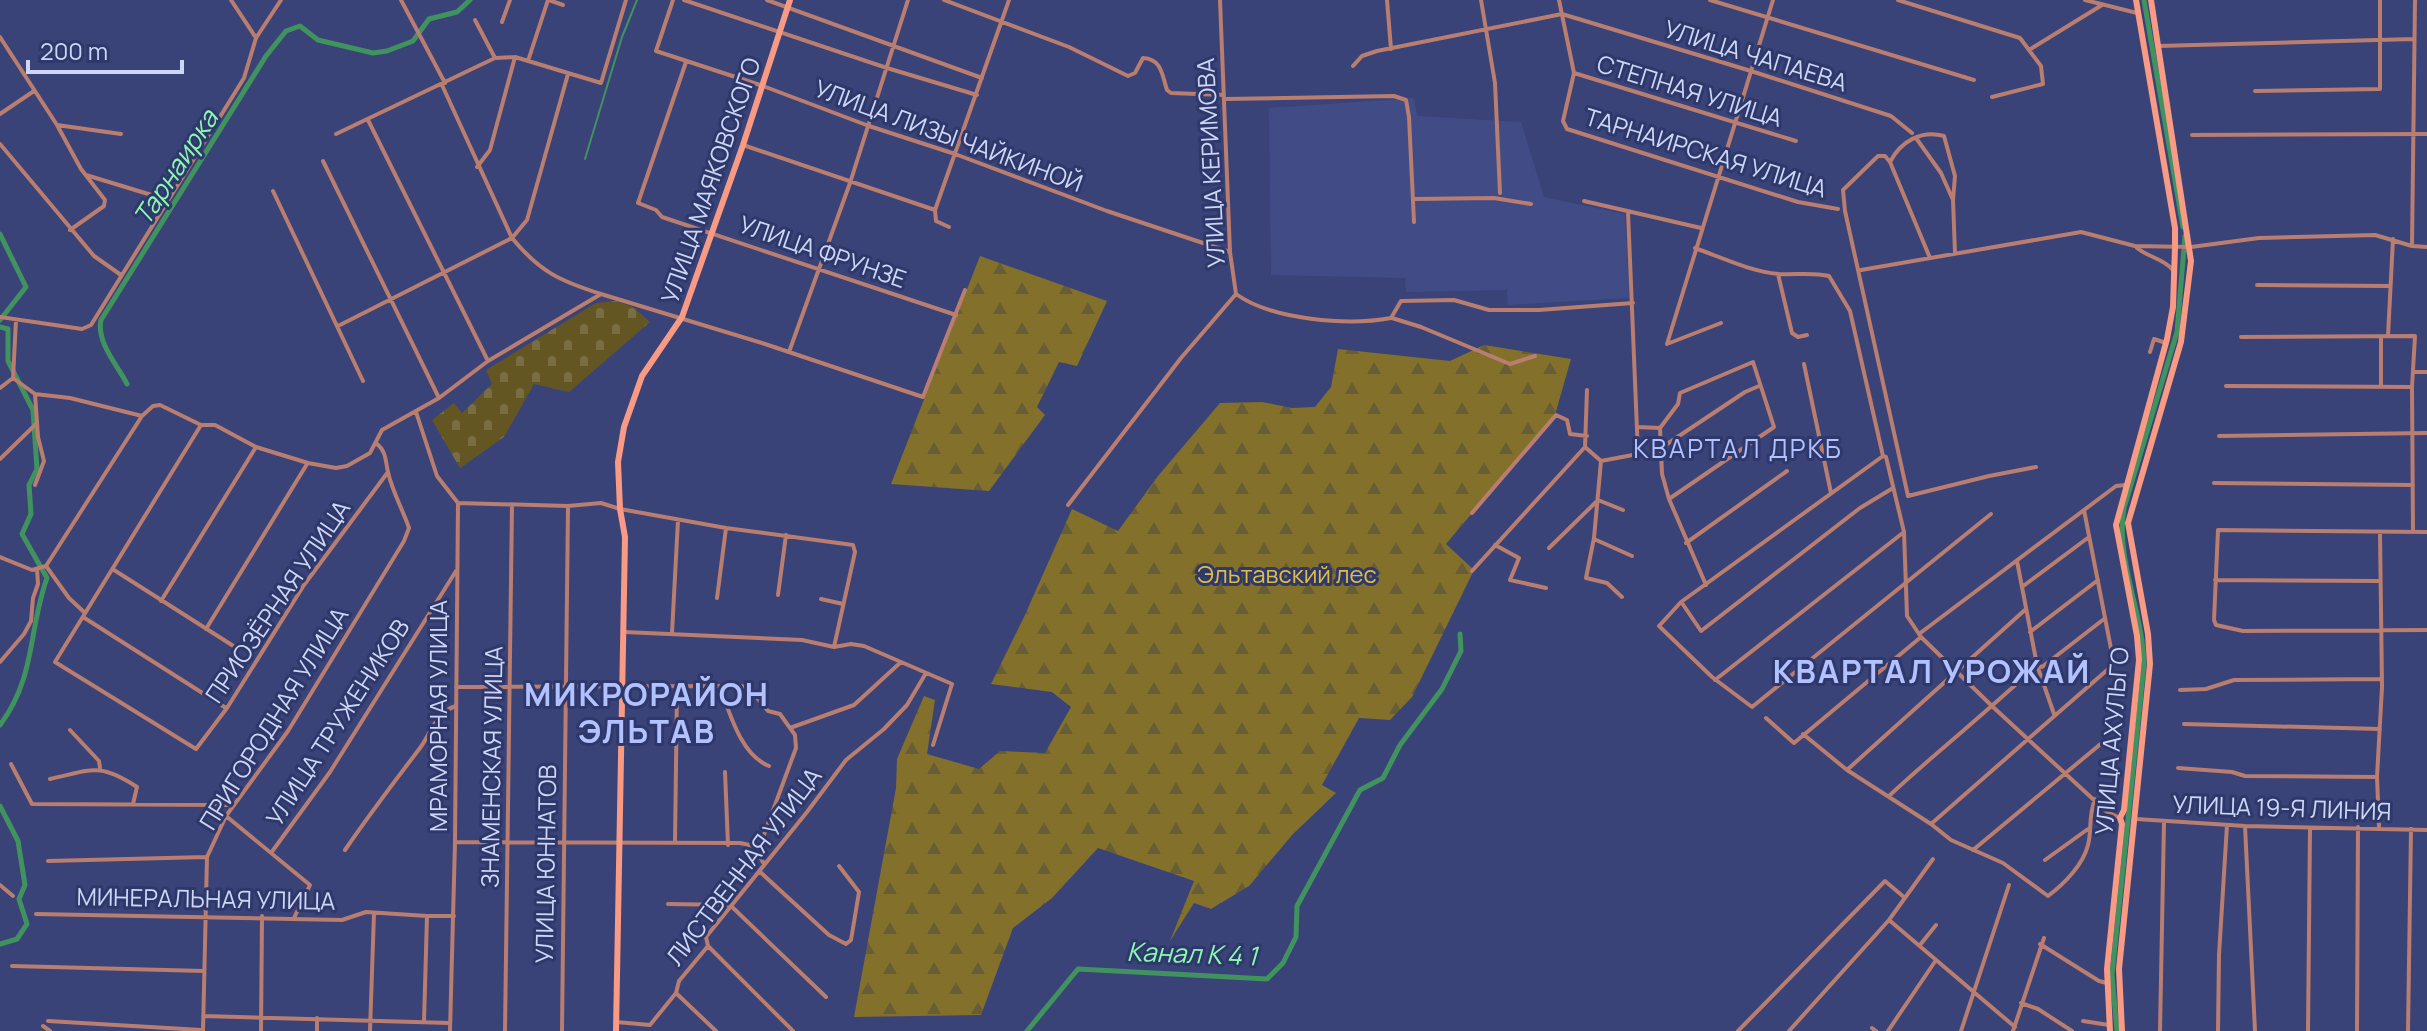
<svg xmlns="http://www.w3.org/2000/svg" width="2427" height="1031" viewBox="0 0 2427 1031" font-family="Manrope,sans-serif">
<defs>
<pattern id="forest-firs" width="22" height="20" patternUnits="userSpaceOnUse" patternTransform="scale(2)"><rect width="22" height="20" fill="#83702b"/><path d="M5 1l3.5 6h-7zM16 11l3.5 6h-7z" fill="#675d37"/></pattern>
<pattern id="cemetery-stones" width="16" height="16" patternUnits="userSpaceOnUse" patternTransform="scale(2)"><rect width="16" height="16" fill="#645622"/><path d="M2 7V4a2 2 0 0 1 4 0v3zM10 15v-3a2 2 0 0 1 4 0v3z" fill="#796e43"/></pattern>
</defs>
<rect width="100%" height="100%" fill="#394377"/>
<!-- built -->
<path fill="#414c87" d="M1414,98l3,18 104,6 23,75 81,17 4,84 -121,7 -1,-15 -101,2 -1,-14 -134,-3 -2,-167z"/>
<!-- forest -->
<path fill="url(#forest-firs)" d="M980,256l127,45 -30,65 -18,-4 -22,45 8,8 -56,76 -98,-7z
M1484,345l87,14 -16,56 -109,129 28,26 -62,127 -22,23 -31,-2 -37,67 14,8 -43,41 -44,52 -38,23 -17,-6 -24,38 24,-60 -96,-33 -46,50 -39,30 -32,87 -127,2 42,-229 1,-29 27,-63 11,4 -8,54 52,15 21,-18 45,2 26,-46 -19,-15 -61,-8 33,-67 48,-108 46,22 40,-55 62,-73 42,-1 30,6 23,-1 16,-20 7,-38 112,12z"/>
<!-- cemetery -->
<path fill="url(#cemetery-stones)" d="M616,301l17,6 17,15 -81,70 -35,-8 -30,53 -44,31 -28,-48 22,-17 8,10 30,-29 -6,-14 110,-67z"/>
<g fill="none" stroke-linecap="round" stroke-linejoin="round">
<!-- stream -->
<path stroke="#40935f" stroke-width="2" d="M585,159l37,-122 15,-37"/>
<!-- canal -->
<path stroke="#40935f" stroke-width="5" d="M2144,0l39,227
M0,234l26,53 -26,33
M0,327l8,2v32l25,49 4,59 -8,16 2,29 -9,20 25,44c-19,53 -11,99 -47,147
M127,384c-9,-18 -31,-42 -26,-64l165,-264 20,-25 14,-5 18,14 55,13 14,-2 26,-10 16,-22 28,-7 13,-12
M0,806l18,35 7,44 -6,14 8,25 -10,15 -17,5
M1027,1031l51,-62 189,10 16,-16 13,-26 1,-31 63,-116 23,-12 17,-33 42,-56 19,-38 -1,-17
M2117,1031l-5,-56 32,-311c-1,-51 -29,-106 -20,-156l53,-176 8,-96"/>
<!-- street -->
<path stroke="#b97e70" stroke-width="4" d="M231,0l25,38
M401,0l44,83
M549,0l14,5
M673,0l-17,51 107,35 106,40 86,28 152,57 123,41
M684,0l203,68 90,27
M767,0l215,78
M944,0l125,47 59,29 7,-3 8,-15c19,1 19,17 24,32l4,3 53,2
M1387,0l4,49
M1481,0l14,83 5,110
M1559,0l15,73 -11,48 4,8 231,73 40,7
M1710,0l264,80
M1898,0l122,38 21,28 2,18 -51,13
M2085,0l52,13
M475,20l20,38
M502,22l8,-22
M0,37l57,88 24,44 24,31 -1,6 -34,24
M2158,46l256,-7
M2029,50l73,-45
M528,61l20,-61
M686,62l-48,141 18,7 6,7 294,98
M1353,66l9,-10 15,-5 185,-37 189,57 140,45 21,17
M1574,73l222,68
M442,85l70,153c28,34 48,43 89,56
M2255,91l125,-2v-89
M1225,99l169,-3 12,4 3,17 5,105
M0,114l34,-23
M368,120l120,241
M57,125l64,9
M336,134l159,-76 20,-1 86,26 25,-83
M2192,135l235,-1
M1916,138l25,35 12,27 2,53
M0,144l94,112 27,19
M743,145l192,65 1,11 13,6
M323,161l116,237
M1890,162l40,96
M477,167l13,-17 25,-93
M86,175l82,25
M273,191l90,190
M1413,199l81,-1 37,6
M1953,200l2,-24 -11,-40c-23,-6 -43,5 -54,26l-5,-6h-7l-35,34 2,21 63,285 81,-20 47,-9
M1584,201l117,27
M935,210l74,-210
M2412,246l3,-246
M1695,248c28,10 54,23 84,26 17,1 34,-2 50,2l21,35 33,145
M2137,248c11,9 27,11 36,22
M1861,270l220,-38 54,14 56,1 68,-9 116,-3 37,11 15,1
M1778,274l14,59 6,4 9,-2
M2257,285l132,1
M1236,294c36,26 112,32 155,24l10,-17 53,-1 35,10h50l94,-7
M0,317l82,12 9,-4 153,-247 12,-40 25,-38
M1392,318l29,9 89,37 25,-8
M1721,323l-54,21 106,-344
M338,326l174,-88 15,-18 41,-146
M2388,336l5,-97
M2241,337l174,-1 -3,51 1,144
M2381,337v49
M789,352l61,-169 58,-183
M2150,352l4,-13 12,4
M1804,364l27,129
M2414,372h13
M13,378l3,-58
M13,378l22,16
M2226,386l186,1
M0,388l13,-10
M1587,390l-2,57 16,14 37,-7 -10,-242
M35,394l35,4 72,18
M416,412l21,64 21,27 -3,339 -5,189
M201,425l-146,237 141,87 31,-41 77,-123 84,-113
M1637,427l23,1 2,46 7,25 37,86
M1660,428l18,-24 2,-11 73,-31 21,65 -105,72
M2219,436l208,-3
M1661,448l84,-56 14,-6
M0,459l36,-35
M1601,461l-7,77 -8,40 21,5 15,14
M2214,483l199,2
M35,485l9,-24 -6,-24 -3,-43
M1598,500l25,10
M458,503l110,3 33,-3 19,6 106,19 127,17 2,7 -21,95
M1068,505l113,-147 55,-64 -6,-42 -10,-252
M1472,513l84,-98 11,5 3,14 17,2
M1991,514l-239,193 -40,-30 -53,-51 22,-24 202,-146 3,1 18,75 3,84 14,21 72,70 114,105 13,6
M2427,532l-209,-2 -4,90 2,5 27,6 184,-1
M1594,539l38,17
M1686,543l101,-72
M1495,545l24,13 -9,22 36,8
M1549,548l47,-46
M0,557l32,13 14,-4 96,-150 11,-10 7,-1 41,20h14l41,22 52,16 28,5 11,-2 23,-13 12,-23 57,-32 49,-37 113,-67 164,50 158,53 42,-107
M2017,561l20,104 17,49
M46,566l23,32 16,15
M114,570l121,77
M1472,571l113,-124
M2215,580l164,1
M2022,587l67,-50
M778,595l8,-60
M717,598l9,-70
M821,599l22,5
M161,601l95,-154
M1682,603l19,28 159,-123 33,-20
M83,617l143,91
M206,629l101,-165
M624,632l178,8 32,7 17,-3 13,2 88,38 -19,61
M2030,632l68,-52
M672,633l6,-113
M1919,634l197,-148 9,-1
M0,662l24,-28 7,-13 2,-23 5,-14 -1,-15
M1715,680l189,-148
M456,687l286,-1 8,3 18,22 12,3 10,14 64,-23 47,-43
M720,687c10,27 21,68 49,79
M2180,690l26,-1 28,-9 147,-1
M1766,718l28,25 127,-106
M2184,724l196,5
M70,730l29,31 1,7
M1803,734l44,36 84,54 20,16 52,23 45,33c16,-12 35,-31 40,-51 4,-15 0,-28 7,-46
M11,764l21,40 201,1
M2178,768l54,4 13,4 132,1
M1847,770l179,-161
M725,772l3,73
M50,779c42,-9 48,-17 87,8l-4,17
M1889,796c48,-45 100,-85 148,-131l5,2 62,-48
M226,816l84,69 -16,33
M2136,819l109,7 182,4
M1931,824l183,-160 -30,-154
M2245,826l10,205
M2379,827l-2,-50 5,-90 -2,-154
M455,842l285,1 14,3 10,18
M675,843l2,-156
M345,850c24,-35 49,-68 75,-102 11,-15 16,-36 36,-42
M1973,850l130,-108
M758,851l38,-103 -1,-13 -5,-7
M271,853l59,-81 126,-201
M2045,860l43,-31
M48,861l158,-4
M759,871l70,64 17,9 5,-4 8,-48 -20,-26
M0,885l13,11
M668,904l62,1 96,92
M36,914l306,6 24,-8 61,4
M1889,920l126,107
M2040,944l59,37 8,2
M1920,945l16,-20
M708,946l85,85
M12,966l192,5
M676,993l40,38
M2021,1003l17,6 34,22
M203,1016l247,7
M48,1021l153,9
M2083,1021l26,4
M424,1022l3,-106h27
M616,1022l34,3 26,-32 3,-12 29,-35 -2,-9 101,-125 39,-52 38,-31 23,-24 19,-32
M43,1026l7,5
M1872,1028l4,3
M203,1031l4,-174 19,-41 62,-85 116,-190 5,-13c-6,-18 -17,-37 -21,-56 -3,-12 -1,-20 -12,-29
M261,1031l1,-115
M317,1031v-13
M370,1031l4,-118
M505,1031l7,-526
M562,1031l6,-525
M1738,1031l147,-150 20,17
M1789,1031l100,-111 44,-61
M1888,1031l48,-71
M1961,1031l48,-146
M2013,1031l31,-93
M2160,1031l4,-209
M2218,1031l1,-76 8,-130
M2308,1031l2,-203
M2357,1031l1,-204
M2408,1031l3,-202"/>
<!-- secondary -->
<path stroke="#f89a84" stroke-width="6" d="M616,1031l9,-494 -5,-28 -2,-47 6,-35 18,-51 40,-59 61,-172 47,-145
M2110,1031l-3,-62 15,-145 -2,-6 4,-8 15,-150 -2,-24 -21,-111 51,-186 6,-32 2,-60v-19l-39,-228
M2122,1031l-3,-62 31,-305 -2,-30 -20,-111 53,-181 10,-81 -40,-261"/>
</g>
<g text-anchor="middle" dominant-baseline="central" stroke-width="6" stroke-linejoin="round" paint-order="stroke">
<!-- street labels -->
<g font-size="24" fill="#cdd6f5" stroke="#2f386b">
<text transform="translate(1756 55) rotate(17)">УЛИЦА ЧАПАЕВА</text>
<text transform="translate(1690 90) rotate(17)">СТЕПНАЯ УЛИЦА</text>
<text transform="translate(949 135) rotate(20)">УЛИЦА ЛИЗЫ ЧАЙКИНОЙ</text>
<text transform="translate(1706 152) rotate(17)">ТАРНАИРСКАЯ УЛИЦА</text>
<text transform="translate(1210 163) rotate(-93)">УЛИЦА КЕРИМОВА</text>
<text transform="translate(710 180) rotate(-71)">УЛИЦА МАЯКОВСКОГО</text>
<text transform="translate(823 251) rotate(19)">УЛИЦА ФРУНЗЕ</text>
<text transform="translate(277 601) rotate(-56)">ПРИОЗЁРНАЯ УЛИЦА</text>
<text transform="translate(437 716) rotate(-90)">МРАМОРНАЯ УЛИЦА</text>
<text transform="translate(273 718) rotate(-58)">ПРИГОРОДНАЯ УЛИЦА</text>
<text transform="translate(337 722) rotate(-57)">УЛИЦА ТРУЖЕНИКОВ</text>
<text transform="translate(2111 741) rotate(-85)">УЛИЦА АХУЛЬГО</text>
<text transform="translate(491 767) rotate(-89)">ЗНАМЕНСКАЯ УЛИЦА</text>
<text transform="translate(2282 807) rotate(2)">УЛИЦА 19-Я ЛИНИЯ</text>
<text transform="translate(545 864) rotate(-89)">УЛИЦА ЮННАТОВ</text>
<text transform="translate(743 866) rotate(-53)">ЛИСТВЕННАЯ УЛИЦА</text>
<text transform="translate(206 898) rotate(1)">МИНЕРАЛЬНАЯ УЛИЦА</text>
</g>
<!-- park labels -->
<g font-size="24" fill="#dfbd40" stroke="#2f386b">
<text x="1287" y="573">Эльтавский лес</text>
</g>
<!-- water labels -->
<g font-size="26" font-style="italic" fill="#8cf9b1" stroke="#2f386b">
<text transform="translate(175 167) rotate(-57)">Тарнаирка</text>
<text transform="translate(1192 953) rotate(2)">Канал К 4 1</text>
</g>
<!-- neighbourhood labels -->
<g font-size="26" letter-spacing="2" fill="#b2c1ff" stroke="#2f386b">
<text x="1738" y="448">КВАРТАЛ ДРКБ</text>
</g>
<!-- district labels -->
<g font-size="32" font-weight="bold" letter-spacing="2" fill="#b2c1ff" stroke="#2f386b">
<text x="1932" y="671">КВАРТАЛ УРОЖАЙ</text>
<text x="647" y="694">МИКРОРАЙОН<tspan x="647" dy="37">ЭЛЬТАВ</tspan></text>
</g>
</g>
<!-- scale -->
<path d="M28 60v12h154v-12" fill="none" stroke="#cdd6f5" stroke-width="4"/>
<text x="40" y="60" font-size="24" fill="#cdd6f5" stroke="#2f386b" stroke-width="6" paint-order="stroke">200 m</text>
</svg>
